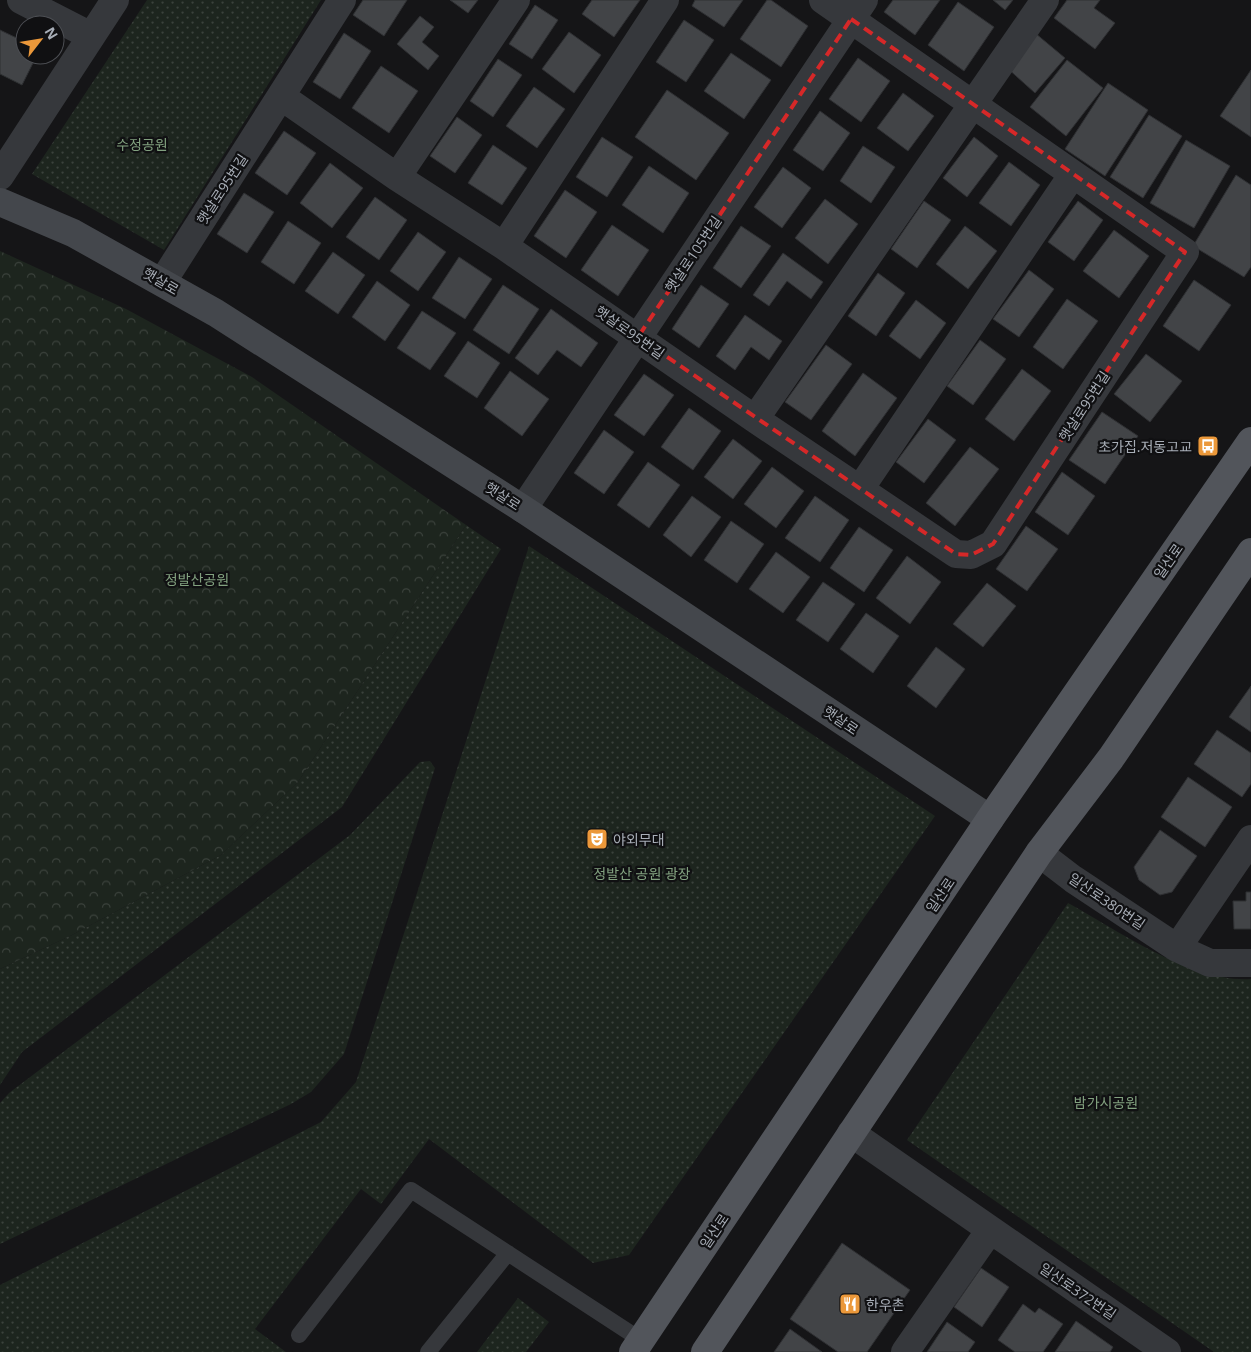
<svg xmlns="http://www.w3.org/2000/svg" width="1251" height="1352" viewBox="0 0 1251 1352" font-family="'Open Sans','Noto Sans KR',sans-serif">
<defs>
<pattern id="green-dots" width="8" height="8" patternUnits="userSpaceOnUse" patternTransform="scale(1.25)"><rect width="8" height="8" fill="#1d251e"/><path d="M2 2h.1M6 6h.1" fill="none" stroke="#3b423c" stroke-width="1.8" stroke-linecap="round"/></pattern>
<pattern id="forest-crowns" width="20" height="18" patternUnits="userSpaceOnUse" patternTransform="scale(1.25)"><rect width="20" height="18" fill="#1d251e"/><path d="M2 6a3 3 0 1 1 6 0M12 15a3 3 0 1 1 6 0" fill="none" stroke="#3b423c"/></pattern>
</defs>
<rect width="100%" height="100%" fill="#151517"/>
<!-- green -->
<path fill="url(#green-dots)" d="M147,0h174l-157,250 -132,-76z
M466,525l35,24 -159,258 -320,245 -22,33v-116l72,-34 149,-80 77,-73z
M529,546l406,270 -306,439 -36,8 -164,-124 -48,65 -20,-15 -106,140 31,23h-286v-67l321,-163 35,-40z
M430,761l5,7 -91,286 -33,38 -20,12 -291,140v-141l9,-10 341,-258 70,-73z
M1068,903c51,28 124,80 183,76v373h-37l-307,-212z
M518,1298l31,24 -23,30h-49z"/>
<!-- forest -->
<path fill="url(#forest-crowns)" d="M0,251l126,58 126,68 214,148 -168,257 -77,73 -149,80 -72,34z"/>
<!-- building -->
<path fill="#424447" stroke="#2f3033" d="M363,0h44l-23,36 -31,-21z
M450,0h28l-10,13z
M592,0h48l-26,37 -32,-23z
M695,0h48l-19,27 -32,-21z
M767,0h4l37,26 -27,41 -41,-28z
M893,0h47l-25,35 -31,-23z
M993,0h20l-8,10z
M1067,0h33l-6,8 21,15 -20,26 -41,-31z
M958,2l36,25 -30,44 -36,-26z
M535,5l23,15 -26,39 -23,-15z
M420,16l14,11 -12,15 17,14 -11,14 -31,-26z
M684,20l30,20 -28,42 -30,-20z
M0,30l25,12v13h12l-15,30 -22,-11z
M569,32l32,23 -27,38 -32,-24z
M344,33l27,18 -31,48 -27,-17z
M1035,33l30,25 -30,35 -29,-26z
M731,53l40,27 -27,39 -40,-28z
M858,58l32,23 -29,41 -32,-23z
M498,59l24,16 -29,42 -23,-16z
M1067,60l36,28 -37,48 -36,-29z
M381,66l37,25 -29,42 -37,-25z
M1251,70v67l-31,-21z
M1108,83l40,27 -43,66 -40,-27z
M534,87l31,22 -28,39 -31,-22z
M667,90l62,43 -33,47 -61,-43z
M903,93l31,23 -26,35 -31,-23z
M820,111l30,22 -27,38 -30,-21z
M1149,115l33,21 -39,62 -33,-21z
M457,117l25,18 -27,38 -25,-17z
M284,131l32,22 -29,42 -32,-22z
M602,137l31,20 -26,40 -31,-20z
M974,137l24,19 -31,41 -24,-19z
M1186,140l44,26 -36,62 -44,-25z
M493,145l34,23 -25,37 -34,-22z
M863,146l32,21 -24,36 -31,-22z
M1009,162l31,23 -29,41 -32,-23z
M330,163l33,25 -31,40 -32,-25z
M649,166l40,27 -26,40 -41,-28z
M783,167l28,21 -29,40 -28,-21z
M1236,175l15,10v82l-7,10 -51,-31z
M565,190l32,22 -31,46 -32,-22z
M244,193l30,19 -27,41 -30,-19z
M375,197l32,23 -28,40 -33,-23z
M825,199l33,25 -30,40 -33,-26z
M924,201l27,19 -34,48 -26,-19z
M1078,201l25,19 -29,41 -26,-19z
M288,221l33,22 -27,41 -33,-22z
M612,225l37,25 -31,46 -37,-26z
M741,226l30,20 -30,42 -28,-20z
M965,226l32,25 -29,38 -32,-25z
M1114,230l35,26 -30,42 -36,-27z
M418,232l28,20 -28,39 -28,-20z
M333,252l32,23 -27,39 -33,-23z
M783,253l40,29 -12,17 -24,-18 -18,25 -16,-11z
M459,257l33,22 -27,40 -33,-21z
M1029,270l25,19 -35,48 -26,-18z
M878,273l27,20 -29,43 -28,-20z
M1194,280l37,25 -32,46 -36,-25z
M377,281l33,24 -25,36 -33,-24z
M503,285l36,24 -30,45 -36,-24z
M701,285l28,19 -30,44 -27,-19z
M1067,299l31,22 -35,48 -30,-22z
M916,300l30,23 -26,36 -31,-23z
M551,309l47,34 -17,24 -24,-17 -19,25 -23,-17z
M422,311l34,22 -26,37 -33,-22z
M745,315l37,26 -13,19 -18,-13 -16,23 -19,-14z
M980,340l26,19 -33,46 -26,-19z
M468,341l32,22 -23,35 -33,-22z
M826,345l26,19 -41,56 -26,-18z
M1146,354l36,27 -32,41 -36,-28z
M1022,369l29,22 -37,50 -29,-22z
M510,371l39,28 -27,37 -38,-28z
M863,373l34,25 -42,58 -33,-25z
M644,374l30,21 -30,41 -30,-21z
M689,408l32,23 -28,39 -32,-23z
M1102,412l36,24 -33,48 -36,-24z
M928,419l28,21 -32,43 -28,-21z
M604,430l30,22 -30,42 -30,-21z
M733,439l29,22 -29,38 -29,-22z
M970,447l29,22 -44,57 -29,-23z
M648,462l32,23 -31,43 -32,-23z
M772,467l32,24 -28,37 -32,-24z
M1062,472l33,24 -27,39 -33,-23z
M692,496l29,21 -30,40 -28,-22z
M815,496l34,24 -29,42 -35,-24z
M731,521l33,23 -27,39 -33,-23z
M1026,526l32,23 -31,42 -31,-22z
M859,527l34,23 -29,42 -34,-24z
M776,552l34,25 -27,36 -34,-24z
M907,556l34,26 -31,42 -34,-26z
M823,582l32,22 -27,38 -32,-22z
M987,583l29,23 -33,41 -30,-23z
M866,613l33,23 -26,37 -33,-24z
M936,647l29,22 -29,39 -29,-22z
M1251,686v46l-22,-15z
M1217,730l34,23v31l-9,13 -48,-33z
M1188,777l44,30 -27,40 -44,-30z
M1160,830l37,26 -25,36 -12,3 -21,-15 -5,-13z
M1246,892h5v37h-17l-1,-28h13z
M842,1243l68,47 -43,62h-29l-48,-33z
M981,1268l28,19 -27,40 -28,-20z
M1023,1304l12,9 4,-5 24,16 -20,28h-28l-17,-12z
M1076,1321l37,26 -3,5h-55z
M947,1322l28,20 -7,10h-41z
M790,1329l32,23h-48z"/>
<g fill="none" stroke-linecap="round" stroke-linejoin="round">
<!-- lane -->
<path stroke="#36383c" stroke-width="16" d="M299,1335l112,-145 230,150
M428,1352l80,-99"/>
<!-- street -->
<path stroke="#36383c" stroke-width="28" d="M21,0l70,36
M282,97l115,80 107,69 251,173 201,135 15,1 22,-11 192,-292 -362,-252
M0,176l115,-176
M397,177l119,-177
M504,246l161,-246
M163,281l179,-281
M755,419l290,-419
M860,489l213,-315
M523,509l341,-509
M1039,853l34,26 104,69 33,15h41
M1177,948l74,-109
M851,1133l316,219
M905,1352l85,-122"/>
<!-- secondary -->
<path stroke="#44474c" stroke-width="28" d="M0,202l73,31 143,80 307,196 467,310"/>
<!-- primary -->
<path stroke="#52555b" stroke-width="28" d="M633,1352l357,-533 261,-378
M705,1352l334,-499 72,-95 140,-206"/>
</g>
<!-- marked area -->
<path fill="none" stroke="#d62828" stroke-width="4" stroke-dasharray="10 6" stroke-linejoin="round" d="M851,19l334,233 -192,292 -22,11 -15,-1 -318,-217z"/>
<!-- icons -->
<defs>
<g id="bus-square" transform="scale(1.125)"><rect x="-9" y="-9" width="18" height="18" rx="4" fill="#eb983a" stroke="#101012"/><path d="M-5-6H5V4H4V6H2V4H-2V6H-4V4H-5ZM-3.5-4V0h7V-4ZM-3.5 1.2v1.5H-2V1.2ZM2 1.2v1.5H3.5V1.2Z" fill="#fff"/></g>
<g id="theatre-square" transform="scale(1.125)"><rect x="-9" y="-9" width="18" height="18" rx="4" fill="#eb983a" stroke="#101012"/><path d="M-5-5.5Q0-4 5-5.5V0Q5 5 0 6Q-5 5-5 0ZM-3.3-2.5H-1v1.5H-3.3ZM1-2.5H3.3v1.5H1ZM-2.8 1Q0 5.5 2.8 1Z" fill="#fff"/></g>
<g id="restaurant-square" transform="scale(1.125)"><rect x="-9" y="-9" width="18" height="18" rx="4" fill="#eb983a" stroke="#101012"/><path d="M-5-6h1v4h1v-4h1v4h1v-4h1v5L-1.5 .5V6h-2V.5L-5-1ZM5-6V6H3V1.5H1.5Q1.5-4 5-6Z" fill="#fff"/></g>
</defs>
<g fill-rule="evenodd">
<use href="#bus-square" x="1208" y="446"/>
<use href="#theatre-square" x="597" y="839"/>
<use href="#restaurant-square" x="850" y="1304"/>
</g>
<g text-anchor="middle" dominant-baseline="central" stroke-width="4.5" stroke-linejoin="round" paint-order="stroke">
<!-- park labels -->
<g font-size="14" fill="#82a17f" stroke="#101012">
<text x="142" y="144">수정공원</text>
<text x="197" y="579">정발산공원</text>
<text x="642" y="873">정발산 공원 광장</text>
<text x="1106" y="1102">밤가시공원</text>
</g>
<!-- street labels -->
<g font-size="14" fill="#a8aeb7" stroke="#101012">
<text transform="translate(222 189) rotate(-57)">햇살로95번길</text>
<text transform="translate(693 254) rotate(-56)">햇살로105번길</text>
<text transform="translate(161 281) rotate(30)">햇살로</text>
<text transform="translate(630 332) rotate(35)">햇살로95번길</text>
<text transform="translate(1084 406) rotate(-57)">햇살로95번길</text>
<text transform="translate(503 496) rotate(33)">햇살로</text>
<text transform="translate(1168 561) rotate(-55)">일산로</text>
<text transform="translate(841 720) rotate(34)">햇살로</text>
<text transform="translate(940 895) rotate(-56)">일산로</text>
<text transform="translate(1107 901) rotate(34)">일산로380번길</text>
<text transform="translate(714 1231) rotate(-56)">일산로</text>
<text transform="translate(1078 1291) rotate(34)">일산로372번길</text>
</g>
<!-- poi labels -->
<g font-size="14" fill="#a8aeb7" stroke="#101012" text-anchor="start">
<text x="1192" y="446" text-anchor="end">초가집.저동고교</text>
<text x="613" y="839">야외무대</text>
<text x="866" y="1304">한우촌</text>
</g>
</g>
<!-- north arrow -->
<g transform="translate(40 40) rotate(59)"><circle r="24" fill="#101012" stroke="#4d4f54"/>
<path d="M0-4L9 19L0 12L-9 19Z" fill="#eb983a"/>
<text y="-8" font-size="14" font-weight="bold" text-anchor="middle" fill="#a8aeb7">N</text>
</g>
</svg>
